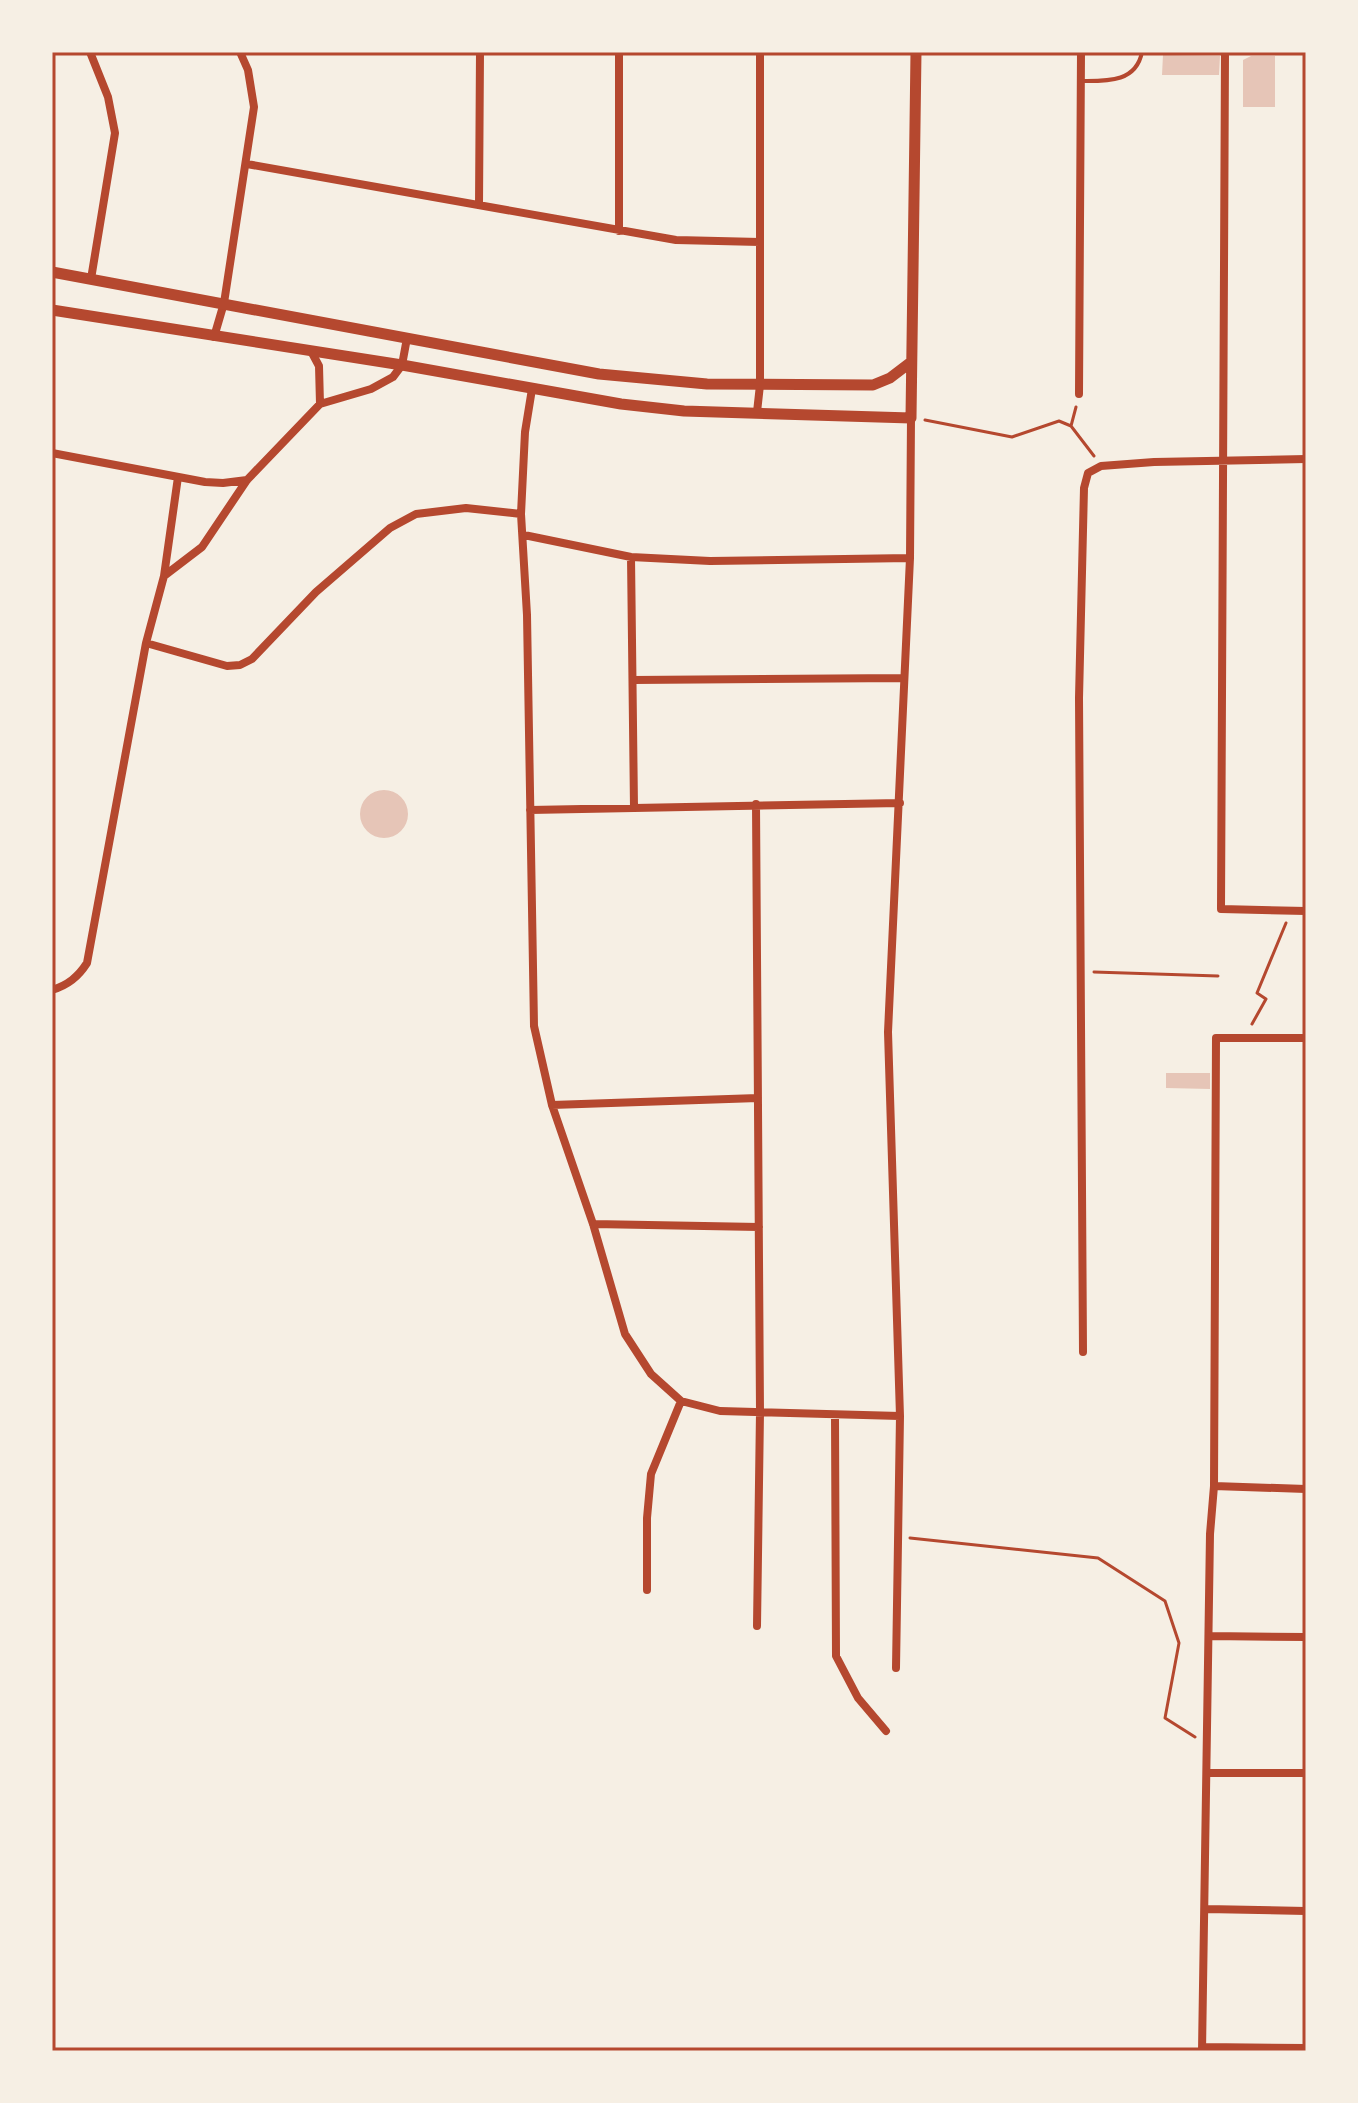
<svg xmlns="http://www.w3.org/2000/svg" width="1358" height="2103" viewBox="0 0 1358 2103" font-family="Raleway,sans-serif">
<rect width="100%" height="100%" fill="#f6efe4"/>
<!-- building -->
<path fill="#e6c5b7" d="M1163,55l57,1 -1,19h-57z
M1251,56h24v51h-32v-47z
M360 814a24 24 0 1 1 48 0a24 24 0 1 1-48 0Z
M1166,1073h44v16l-44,-1z"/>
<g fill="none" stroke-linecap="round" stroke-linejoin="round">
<!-- path -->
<path stroke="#b5482f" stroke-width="3" d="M925,420l87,17 47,-16 12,5 23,30
M1071,426l5,-19
M1094,972l124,4
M1252,1024l14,-25 -9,-6 29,-70
M910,1538l188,20 67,43 14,42 -14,75 30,19"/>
<!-- service -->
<path stroke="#b5482f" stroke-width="4" d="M1081,81c25,0 55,2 61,-29"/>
<!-- minor -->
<path stroke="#b5482f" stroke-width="8" d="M90,52l18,45 7,36 -24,146
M619,52v179
M1225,52l-4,857 85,2
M247,164l429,76 84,2
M479,205l1,-153
M214,337l10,-34 30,-196 -6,-37 -8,-18
M311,351l8,15 1,38
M532,389l-7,43 -4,82 6,101 7,411 18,79 41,119 32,110 26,40 30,27 39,10 180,5
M1079,394l2,-342
M757,412l3,-27v-333
M52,453l153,29 18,1 24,-3
M524,535l107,22 79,4 200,-3
M631,557l3,251
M164,576l14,-99
M146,643l81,23 13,-1 12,-6 64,-67 74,-64 26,-14 50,-6 55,6
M633,680l271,-2
M756,804l4,608 -3,214
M530,810l370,-7
M52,990c16,-5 26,-13 35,-27l59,-320 18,-67 38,-29 45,-67 73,-76 51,-15 22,-12 9,-12 5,-27
M552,1105l206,-7
M593,1224l166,3
M1083,1352l-4,-654 5,-210 4,-15 13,-7 53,-4 152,-3
M835,1416l1,240 22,42 28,33
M1214,1486l92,3
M647,1590v-72l4,-44 30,-73
M1209,1636l97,1
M896,1668l4,-252 -12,-384 22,-474 1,-140
M1208,1773h98
M1206,1909l100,2
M1203,2047l103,1
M1202,2051l8,-517 4,-48 2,-448h90"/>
<!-- tertiary -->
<path stroke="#b5482f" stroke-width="11" d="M52,272l547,102 108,10 166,1 17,-7 21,-16
M52,310l350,55 219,39 63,7 227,7 5,-366"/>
</g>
<!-- border -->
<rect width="1358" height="2103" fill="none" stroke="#f6efe4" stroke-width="108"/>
<rect x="54" y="54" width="1250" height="1995" fill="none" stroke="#b5482f" stroke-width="3"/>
</svg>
